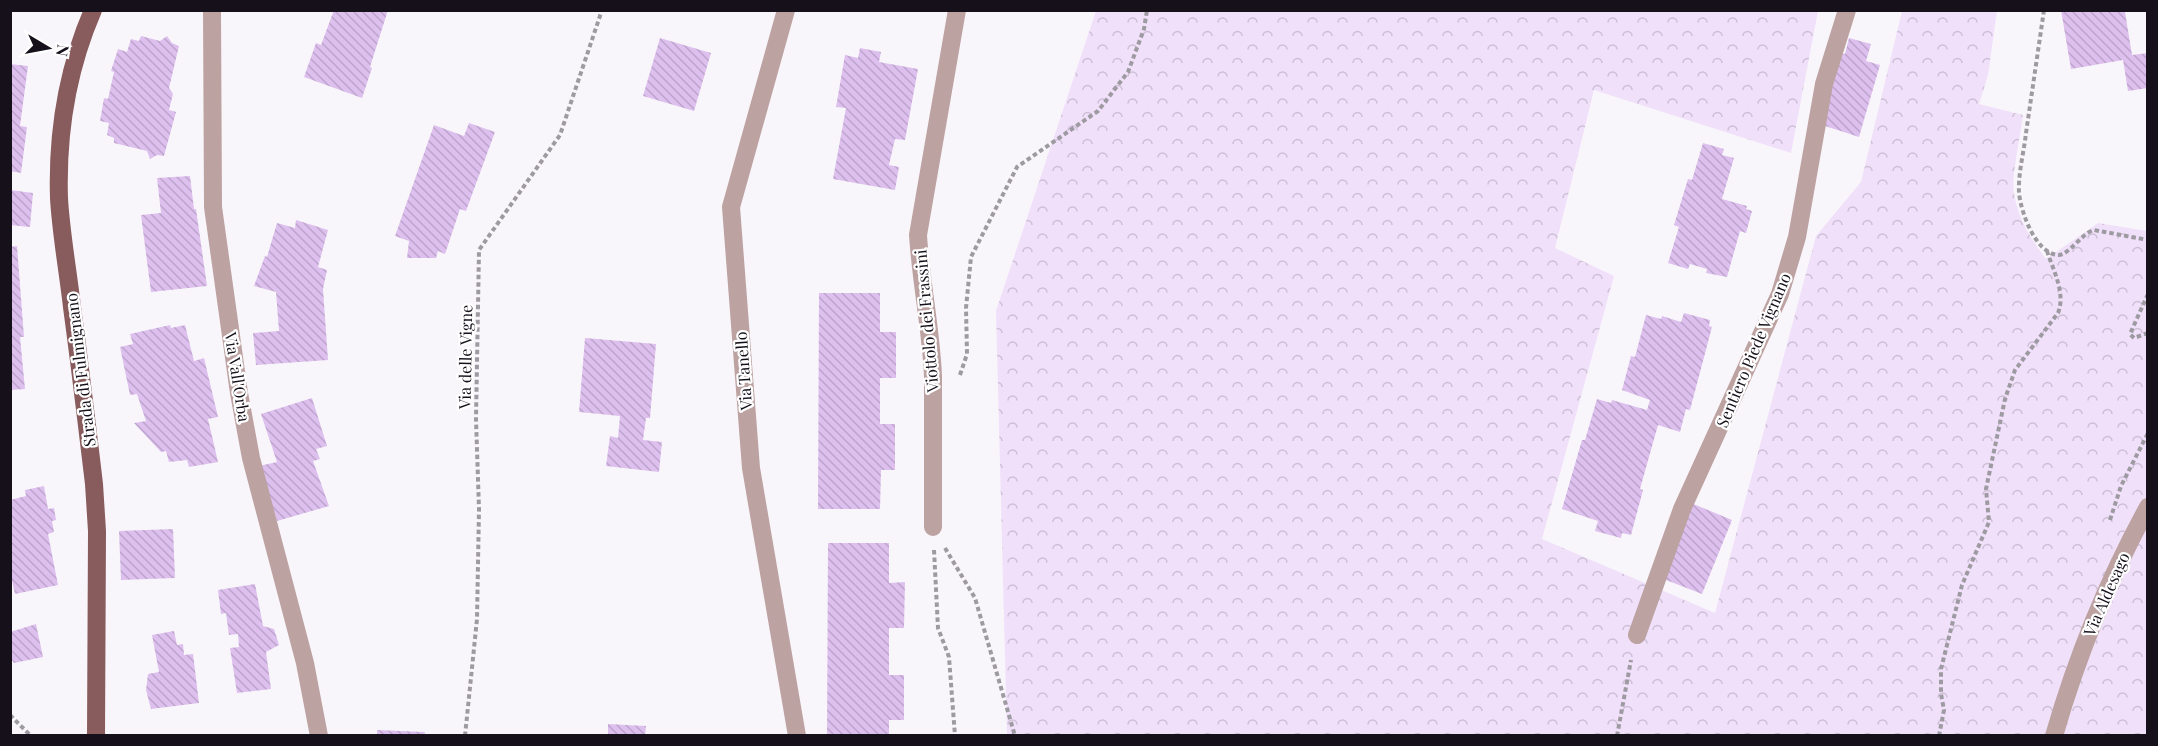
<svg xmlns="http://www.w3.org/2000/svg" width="2158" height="746" viewBox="0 0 2158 746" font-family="'Playfair Display',serif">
<defs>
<pattern id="forest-crowns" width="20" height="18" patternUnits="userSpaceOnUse" patternTransform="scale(1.5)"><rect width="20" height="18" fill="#f0e0fa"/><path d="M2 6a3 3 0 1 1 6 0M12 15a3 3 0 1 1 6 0" fill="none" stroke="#cdbfd6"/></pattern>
<pattern id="building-back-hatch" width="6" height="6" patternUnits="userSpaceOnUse" patternTransform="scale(1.5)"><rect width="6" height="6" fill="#ddc0ee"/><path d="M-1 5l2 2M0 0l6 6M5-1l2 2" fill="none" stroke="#bda4cc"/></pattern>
</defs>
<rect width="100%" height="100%" fill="#f9f6fb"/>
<!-- forest -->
<path fill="url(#forest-crowns)" d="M1096,11h722l-27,142 -197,-63 -39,158 59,28 -72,263 173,74 101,-377 45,-54 41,-171h95l-9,64 -9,29 44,11c-2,19 -12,62 -9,78 4,26 17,46 32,66l52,-36 49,8v504h-1140l-11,-424z"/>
<!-- building -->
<path fill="url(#building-back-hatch)" d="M334,10h54l-18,57 2,1 -10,30 -58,-21 12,-34 5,2z
M2061,10l64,2 7,43 16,-2v35l-20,3 -5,-31 -52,9z
M141,36l19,5 7,-5 5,7 7,3 -10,42 4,6 -4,16 7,2 -12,44 -7,-1 -7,4 -3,-8 -33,-8v-5l-7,-3 2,-12 -9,-2 4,-23 4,1 6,-27 -3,-1 7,-22 9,3 4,-13 8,2z
M660,38l51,15 -17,58 -51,-15z
M1849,38l22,6 -5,17 14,4 -21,72 -40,-13 22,-71 4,1z
M860,48l21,4 -2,10 39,7 -13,71 -10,-1 -6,26 10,2 -4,23 -62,-11 13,-71 -10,-1 9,-52 13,3z
M10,64l18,2 -8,60 7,1 -6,46 -11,-2z
M469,123l26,9 -29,79 -6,-2 -15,45 -7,-3 -2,7h-29l2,-17 -14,-5 39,-111 30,11z
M1703,143l21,6 -2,6 12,3 -12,41 25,7 -1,3 6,2 -6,22 -6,-2 -13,46 -21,-4 1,-4 -17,-5 -2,5 -20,-6 11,-36 -5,-2 14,-46 4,1z
M190,176l4,33h2l11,77 -56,6 -10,-77 20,-2 -4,-35z
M10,190l23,3 -3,34 -20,-2z
M296,220l32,10 -10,37 9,3 -4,19 5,71 -72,5 -3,-32 26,-2 -3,-39 -22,-6 11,-30 2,1 10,-34 18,5z
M17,246l7,91h-4l5,52 -15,1v-143z
M819,293h61v39h16v46h-16v46h15v46h-14l-1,39h-62z
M1684,313l26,7 -1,6 3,1 -22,83 -4,-1 -6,23 -22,-7 -18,64 3,1 -12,45 -9,-2 -1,5 -26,-7 3,-10 -36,-12 20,-69h3l12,-41 14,4 1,-3 35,10 3,-10 -28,-10 9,-34 4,1 11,-42 15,4 1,-3 19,6z
M170,325l1,3 14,-3 9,36 10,-3 14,59 -10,2 10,43 -29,5 -2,-7 -18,2 -3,-11 -5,1 -27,-29 12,-2 -9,-27 -7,1 -10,-48 13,-3 -3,-10z
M585,338l71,6 -6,74h-4l-3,22 19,2 -3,30 -53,-6 4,-30 8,2 2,-22 -41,-4z
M312,398l15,48 -11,3 4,10 -7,2 16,45 -52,15 -18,-55 18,-4 -16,-48z
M44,486l4,23 6,-1 2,12 -4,1 2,11 -6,2 10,51 -43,9 -5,-22v-72l16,-4 -1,-6z
M1691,503l41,17 -30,74 -41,-16z
M173,529l2,49 -54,2 -2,-49z
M828,543h61v40l16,-1 -1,46h-15v47h15v45h-15v16h-62z
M255,584l8,42 11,3 5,16 -13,7 5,37 -34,4 -7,-45 9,-1 -1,-13 -9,1 -3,-22 -5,1 -3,-24z
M36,624l7,33 -29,6 -4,-6v-25z
M174,631l3,14 6,-1 1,11 9,-1 6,49 -48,6 -5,-19 2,-16 11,-2 -7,-37z
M608,724l38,2 -1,10h-37z
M377,730l48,2 -1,4h-47z"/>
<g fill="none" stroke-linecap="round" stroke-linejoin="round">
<!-- path -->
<path stroke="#9e9aa1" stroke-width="4" stroke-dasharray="4.5 3" stroke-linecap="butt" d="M2044,10c-6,41 -12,82 -18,123 -2,19 -8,40 -7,60 2,19 16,60 39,62 10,1 24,-22 36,-25l54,10
M2148,294l-18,40 4,4 14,-5
M960,375l7,-21 -1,-46 5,-51 46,-90 81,-56 30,-39 16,-43 3,-19
M2110,520l11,-34 27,-53
M945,548l30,50 40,138
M934,550l4,78 11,29 6,79
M10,715l21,21
M163,736h3
M465,736l12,-117 2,-110 -3,-90 3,-169 81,-115 42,-125
M1617,736l14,-76
M1939,736l5,-26 -3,-16v-25l21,-84 27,-63 -3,-33 19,-90 10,-29 43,-57c8,-20 -5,-43 -11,-62"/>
<!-- minor -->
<path stroke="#bda2a2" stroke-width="18" d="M212,10l1,197 26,186 12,65 54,205 14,73
M786,10l-55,197 20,261 46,268
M933,527v-151c-2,-47 -12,-93 -15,-141l39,-225
M1637,635l45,-126 98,-215 17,-57 27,-153 23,-74
M2054,736c23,-80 54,-156 94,-229"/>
<!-- major -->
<path stroke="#885b5c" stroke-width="18" d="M93,10c-26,60 -36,124 -34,188 2,36 9,73 13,109 8,59 15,118 22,177l3,47 -1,205"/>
</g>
<g text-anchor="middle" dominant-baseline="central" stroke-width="4.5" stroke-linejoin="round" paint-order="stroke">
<!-- street labels -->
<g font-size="16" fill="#151019" stroke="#fff">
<text transform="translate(926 321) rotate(-95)">Viottolo dei Frassini</text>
<text transform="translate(1753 350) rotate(-67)">Sentiero Piede Vignano</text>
<text transform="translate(465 357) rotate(-89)">Via delle Vigne</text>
<text transform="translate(80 370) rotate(-97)">Strada di Fulmignano</text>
<text transform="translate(743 371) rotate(-94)">Via Tanello</text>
<text transform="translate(238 377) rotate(81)">Via Vall'Orba</text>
<text transform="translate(2106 594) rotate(-66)">Via Aldesago</text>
</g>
</g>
<!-- border -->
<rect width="2158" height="746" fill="none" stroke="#151019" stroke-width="24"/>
<!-- north arrow -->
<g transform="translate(48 48) rotate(100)" stroke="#ffffff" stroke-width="4.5" paint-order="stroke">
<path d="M0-4.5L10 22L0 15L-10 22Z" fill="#151019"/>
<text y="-9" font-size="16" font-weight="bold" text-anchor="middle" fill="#151019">N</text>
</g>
</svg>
